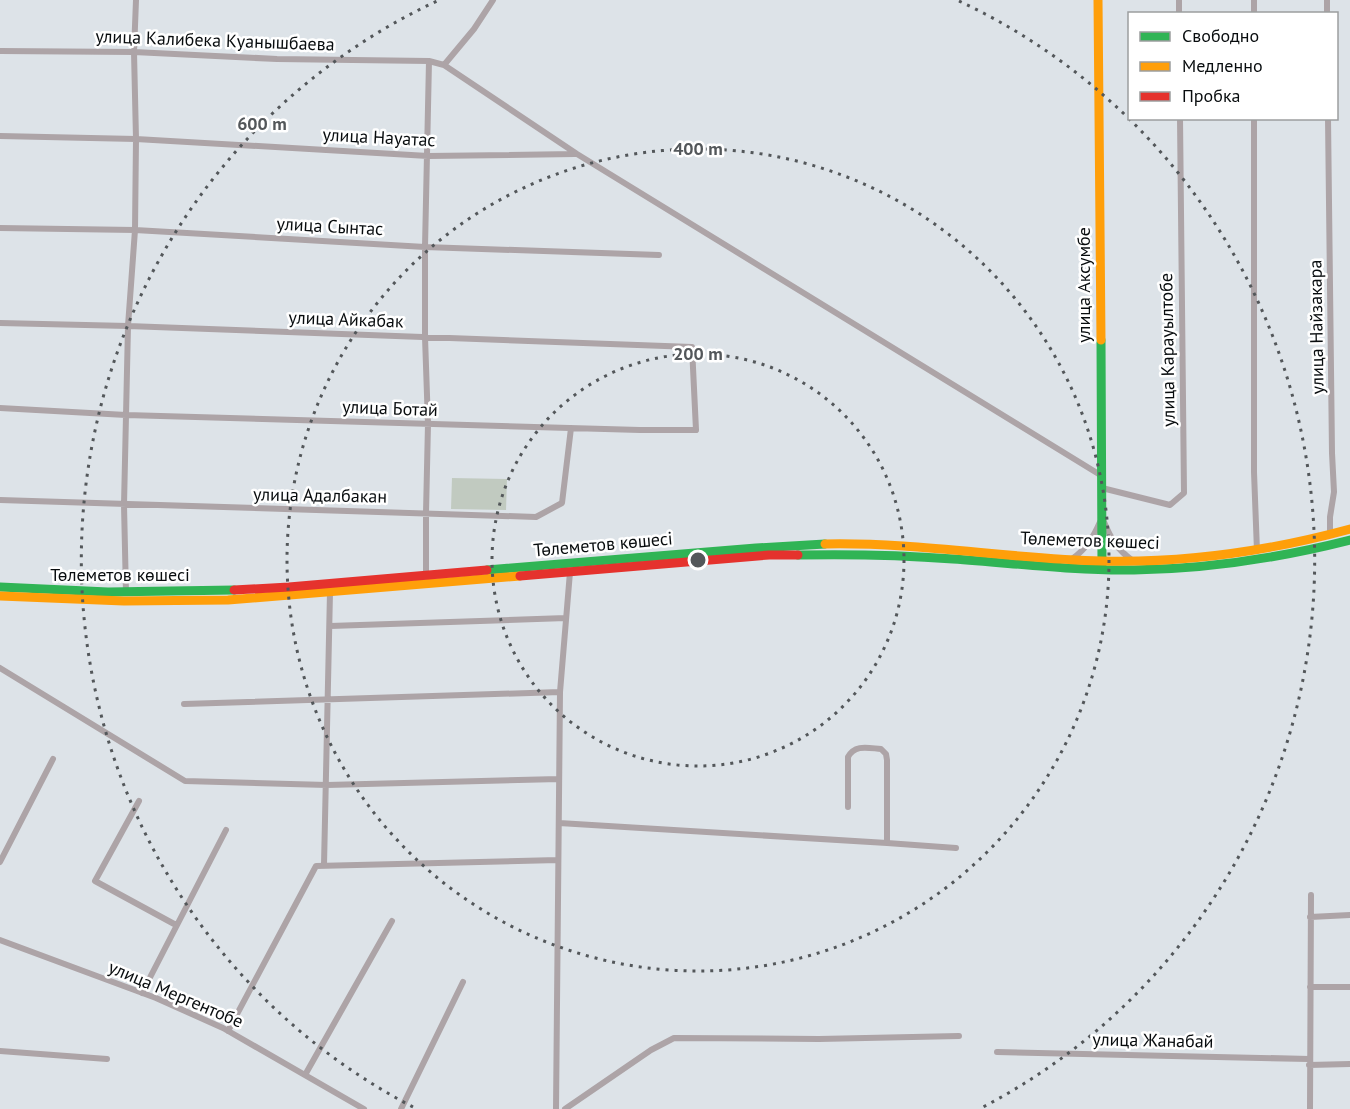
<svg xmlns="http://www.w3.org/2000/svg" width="1350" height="1109" viewBox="0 0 1350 1109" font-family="'PT Sans',sans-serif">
<rect width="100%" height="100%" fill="#dde3e8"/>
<!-- pitch -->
<path fill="#c1cac0" d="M452,478l55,1 -1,31 -55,-1z"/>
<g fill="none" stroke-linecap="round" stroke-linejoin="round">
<!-- street -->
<path stroke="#ada4a7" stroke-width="6" d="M1179,0v14
M1254,0v14
M1327,0v14
M0,51l134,1 143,7 152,2 15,4 133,89 525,322
M444,65l30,-36 19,-29
M1254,118v354l3,79
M1328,118l4,335 2,39 -4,25v18
M0,136l136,3 292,17 147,-2
M0,228l135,2 290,17 234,8
M0,323l128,3 564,21 4,83h-56l-514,-15 -126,-7
M1102,488l68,17 14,-12 -4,-375
M0,500l536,17 26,-14 9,-75
M1104,522c8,19 13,27 29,39
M1072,559c14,-10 21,-21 28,-37
M426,575v-62l2,-89 -3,-87v-90l4,-186
M126,593l-2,-88 4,-179 7,-96 1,-91 -2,-87 2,-52
M330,626l236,-8
M0,668l185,113 142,4 232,-6
M184,704l376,-12
M139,801l-44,80 81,44
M848,807v-50c7,-13 20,-9 33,-8l5,5 1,6v83
M559,823l328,20 69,5
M0,862l53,-103
M324,865l6,-273
M1310,917l40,-2
M0,940l156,58 67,30 141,81
M1310,987h40
M142,993l84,-163
M228,1031l88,-165 242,-6
M0,1051l107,8
M997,1052l312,7
M1309,1065l41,-1
M305,1075l87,-154
M401,1109l62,-127
M556,1109l4,-417 10,-120
M565,1109l86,-59 23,-12 145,1 140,-3
M1310,1109l1,-214"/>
<!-- fast -->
<path stroke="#30b455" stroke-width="9" d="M1101,340l1,228
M798,555c51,-1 103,0 155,4 60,4 120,12 181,11 73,-1 145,-12 216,-30
M487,570l269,-22 69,-4
M0,587l108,5 126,-2"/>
<!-- slow -->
<path stroke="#ff9f0a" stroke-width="9" d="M1098,0l3,340
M825,544c93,-2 185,15 277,17 85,2 167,-10 248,-32
M0,596l124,5 104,-1 292,-24"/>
<!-- jam -->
<path stroke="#e5322d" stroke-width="9" d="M520,576l249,-21h29
M234,590l55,-3 198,-17"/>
</g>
<!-- distance rings -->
<g fill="none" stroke="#53575a" stroke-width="3" stroke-dasharray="3 6">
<circle cx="698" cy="560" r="206"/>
<circle cx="698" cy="560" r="411"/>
<path d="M413 1107A617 617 0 0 1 437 1M959 1A617 617 0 0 1 983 1107"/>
</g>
<g text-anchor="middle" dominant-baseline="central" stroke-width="5" stroke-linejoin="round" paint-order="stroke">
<!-- street labels -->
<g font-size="18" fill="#080c0e" stroke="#fff">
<text transform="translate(215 40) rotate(2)">улица Калибека Куанышбаева</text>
<text transform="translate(379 137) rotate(3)">улица Науатас</text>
<text transform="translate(330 226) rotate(3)">улица Сынтас</text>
<text transform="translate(1083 285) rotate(-90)">улица Аксумбе</text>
<text transform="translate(346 319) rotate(2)">улица Айкабак</text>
<text transform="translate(1316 327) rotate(-91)">улица Найзакара</text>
<text transform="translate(1167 350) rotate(-91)">улица Карауылтобе</text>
<text transform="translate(390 408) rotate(2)">улица Ботай</text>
<text transform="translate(320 495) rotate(1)">улица Адалбакан</text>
<text transform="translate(1090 540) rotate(2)">Төлеметов көшесі</text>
<text transform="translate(603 544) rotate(-5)">Төлеметов көшесі</text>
<text x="120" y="574">Төлеметов көшесі</text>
<text transform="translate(176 994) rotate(23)">улица Мергентобе</text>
<text transform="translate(1153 1040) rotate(1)">улица Жанабай</text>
</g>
</g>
<circle cx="698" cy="560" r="9" fill="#53575a" stroke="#fff" stroke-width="3"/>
<g font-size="18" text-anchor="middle" font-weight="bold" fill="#53575a" stroke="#fff" stroke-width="5" stroke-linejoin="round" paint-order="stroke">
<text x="262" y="130">600 m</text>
<text x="698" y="155">400 m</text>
<text x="698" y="360">200 m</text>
</g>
<!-- legend -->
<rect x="1128" y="12" width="210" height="108" fill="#ffffff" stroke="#9c9e9f" stroke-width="1.5"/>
<rect x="1140" y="32" width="30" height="9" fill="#30b455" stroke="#9c9e9f" stroke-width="1.5"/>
<text x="1182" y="42" font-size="18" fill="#080c0e">Свободно</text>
<rect x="1140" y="62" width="30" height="9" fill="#ff9f0a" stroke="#9c9e9f" stroke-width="1.5"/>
<text x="1182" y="72" font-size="18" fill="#080c0e">Медленно</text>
<rect x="1140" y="92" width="30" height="9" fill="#e5322d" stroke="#9c9e9f" stroke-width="1.5"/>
<text x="1182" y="102" font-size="18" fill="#080c0e">Пробка</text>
</svg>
